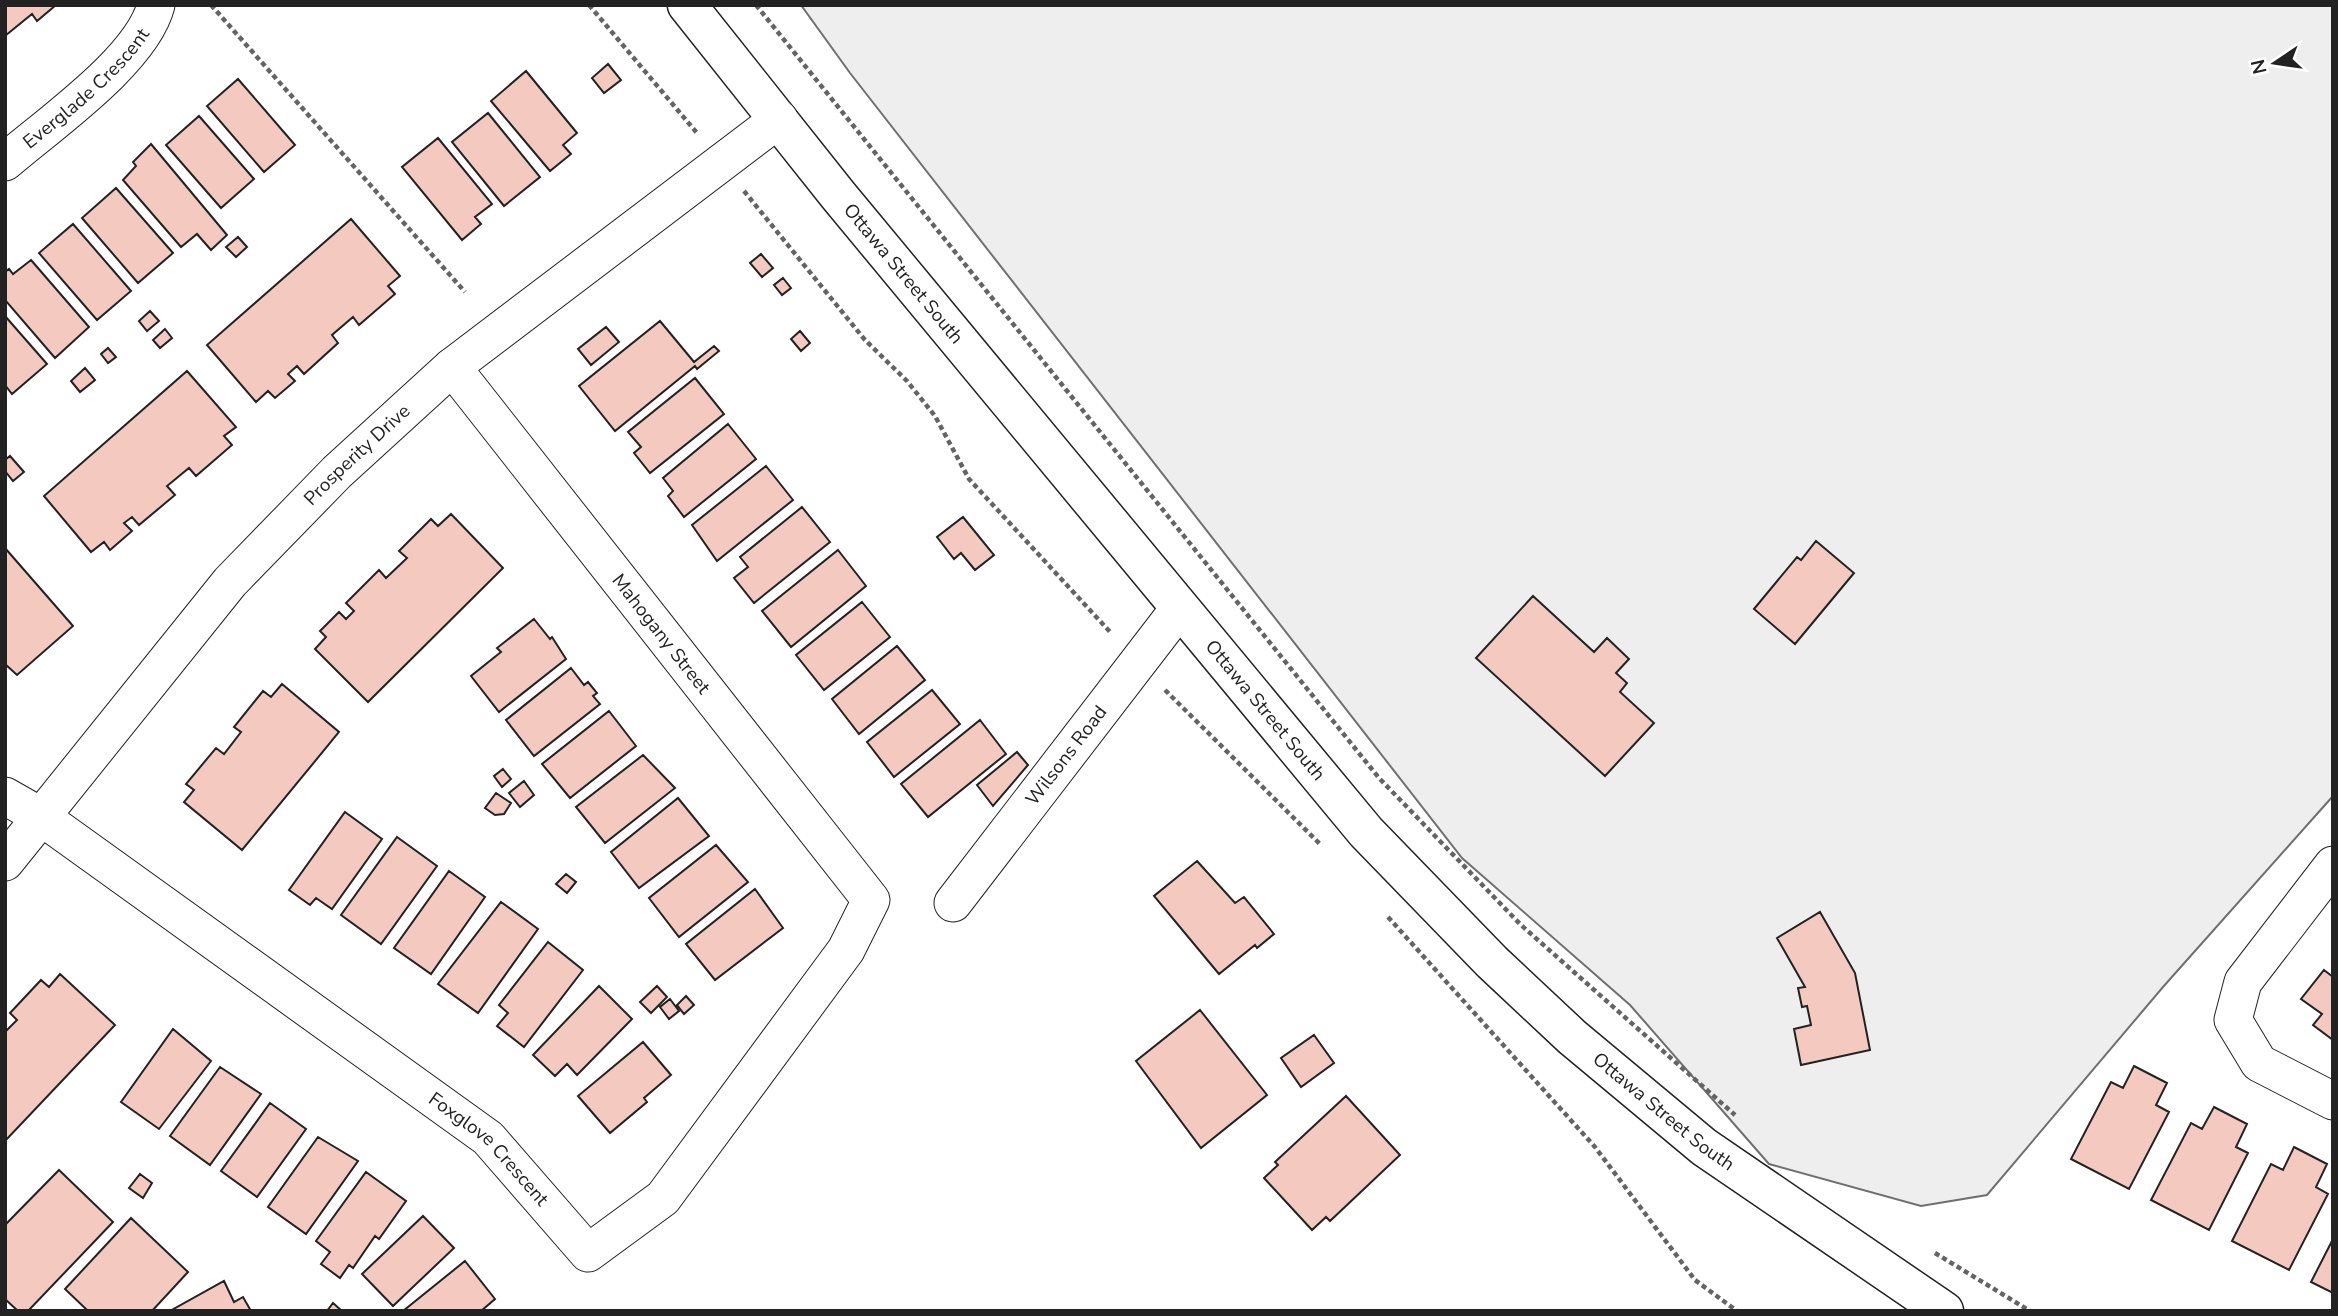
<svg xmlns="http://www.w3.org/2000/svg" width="2338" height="1316" viewBox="0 0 2338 1316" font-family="'Nunito Sans',sans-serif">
<rect width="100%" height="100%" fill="#fff"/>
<!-- green -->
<path fill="#eee" stroke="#6f6f6f" stroke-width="2" d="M801,5h1532v791l-170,191 -176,208 -66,11 -152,-42 -139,-159 -168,-147 -612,-785z"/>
<!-- building -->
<path fill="#f3c9c0" stroke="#222" stroke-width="2" d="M5,5h51l-19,16 -5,-7 -27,22z
M608,64l13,16 -17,13 -12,-15z
M526,71l51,62 -14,12 8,9 -21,17 -59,-70z
M238,79l57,66 -31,27 -57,-66z
M488,113l52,64 -36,29 -52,-64z
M199,116l55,63 -33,29 -55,-63z
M438,138l54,66 -17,13 6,7 -19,16 -60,-73z
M151,144l76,91 -16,15 -14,-16 -16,13 -58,-67 13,-14 -3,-4z
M116,188l57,65 -35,30 -56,-65z
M351,219l49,57 -12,10 7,8 -36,31 -6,-8 -21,18 6,8 -34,31 -7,-8 -9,8 7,7 -20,17 -7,-7 -12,11 -49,-57z
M73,224l58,67 -34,29 -58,-67z
M238,237l9,10 -11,10 -10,-10z
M761,254l12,14 -11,9 -12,-14z
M31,260l58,67 -34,31 -50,-58v-28l4,-3 4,5z
M783,278l8,10 -9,7 -8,-10z
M150,311l9,10 -12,10 -8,-10z
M5,316l42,48 -35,30 -7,-9z
M660,321l34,41 20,-16 5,5 -22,18 -2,-3 -80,65 -36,-45z
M606,327l13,15 -28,23 -13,-16z
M165,329l7,9 -12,10 -7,-8z
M800,331l10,12 -9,8 -10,-12z
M108,348l8,9 -8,6 -7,-9z
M85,368l10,12 -15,12 -9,-11z
M187,371l49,56 -12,9 8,9 -36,31 -7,-8 -22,18 8,9 -36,30 -7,-8 -8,6 8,8 -22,19 -6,-8 -13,10 -47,-56z
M695,378l29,36 -74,59 -16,-20 7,-6 -13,-15z
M728,424l28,35 -72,58 -16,-21 5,-5 -10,-13z
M10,456l14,16 -11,9 -8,-10v-11z
M766,466l27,34 -76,61 -25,-36z
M802,507l28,35 -76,61 -20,-25 14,-11 -8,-10z
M451,514l52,54 -135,134 -53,-53 11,-12 -6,-6 19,-19 7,7 8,-8 -8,-8 33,-33 7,8 21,-20 -8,-7 32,-32 7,7z
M963,517l31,38 -19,15 -14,-17 -7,6 -17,-22z
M1816,541l38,32 -59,71 -41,-35 43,-52 4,3z
M5,548l68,78 -56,49 -12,-11z
M838,550l28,36 -75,61 -29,-36z
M1533,596l61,56 13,-14 22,21 -13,14 11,10 -7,9 34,31 -49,53 -129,-118z
M862,602l28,35 -66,53 -28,-35z
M534,619l16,20 2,-2 14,22 -67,53 -28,-36 30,-24 -4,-4z
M897,646l28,34 -66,54 -27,-35z
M571,668l13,17 4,-3 9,11 -4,3 7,8 -66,52 -28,-36z
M282,684l57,48 -97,118 -58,-48 10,-12 -8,-6 30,-36 8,6 17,-22 -7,-5 29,-36 8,6z
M932,690l28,34 -66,53 -27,-35z
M609,711l27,35 -66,52 -28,-34z
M980,720l26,34 -78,63 -27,-33z
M1017,752l11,13 -35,41 -16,-21z
M643,755l32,33 -70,55 -29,-36z
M503,769l8,10 -9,8 -8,-11z
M524,781l10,14 -14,12 -11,-14z
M496,793l15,10 -7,11 -9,1 -10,-7z
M678,798l31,38 -70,52 -28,-36z
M345,812l37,27 -50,70 -16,-11 -6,7 -21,-15z
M397,837l40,29 -56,78 -40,-29z
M716,845l32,37 -69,55 -30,-39z
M1197,861l38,42 9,-6 30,37 -17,14 -2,-3 -36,29 -65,-78z
M449,871l36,26 -54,77 -37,-26z
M566,874l10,8 -9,11 -11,-9z
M755,889l28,39 -68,52 -29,-36z
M501,902l37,27 -60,84 -40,-29z
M1820,912l35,61 15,77 -69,15 -7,-36 17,-4 -4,-19 -5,1 -4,-19 7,-1 -28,-49z
M548,942l35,28 -59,77 -27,-21 11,-13 -9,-8z
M2324,970l9,7v63l-20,-15 9,-11 -21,-15z
M60,974l55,51 -110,116v-109l12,-12 -7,-7 31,-33 8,7z
M599,986l33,33 -55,56 -10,-11 -12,12 -22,-21z
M657,986l10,11 -16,16 -11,-11z
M686,996l8,9 -10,9 -7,-9z
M670,999l9,12 -10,8 -9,-12z
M1200,1010l67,85 -66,53 -65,-87z
M173,1029l38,32 -52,68 -38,-27z
M1314,1035l20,28 -33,24 -20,-29z
M643,1042l28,33 -27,23 3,4 -37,31 -32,-37z
M2134,1066l33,17 -11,22 13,7 -40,77 -58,-30 40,-77 12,6z
M220,1067l41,27 -51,71 -40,-29z
M1346,1096l54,59 -70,66 -4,-4 -14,13 -48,-52 14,-13 -3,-3z
M270,1103l36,26 -49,68 -36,-26z
M2214,1107l33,17 -11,23 12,6 -39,77 -58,-30 40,-77 11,6z
M318,1137l40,24 -52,73 -38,-27z
M2294,1147l33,17 -11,23 12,7 -39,76 -57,-29 39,-77 12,6z
M59,1170l54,52 -85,89h-10l-13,-12v-74z
M366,1172l40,29 -27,38 -4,-3 -22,32 -4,-3 -9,13 -19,-14 9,-12 -14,-11z
M140,1174l12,9 -9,15 -14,-10z
M423,1216l31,32 -61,58 -31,-32z
M131,1218l57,54 -36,39h-64l-23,-22z
M2333,1239v54l-22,-11z
M465,1261l30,38 -14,12h-78z
M224,1281l10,21 9,-5 8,14h-81z
M333,1303l9,8h-15z"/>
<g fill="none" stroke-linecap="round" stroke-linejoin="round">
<!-- street casing -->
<g stroke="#222" stroke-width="39">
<g id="street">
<path id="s1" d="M5,162c44,-38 137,-102 151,-157"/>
<path id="s2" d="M5,796l35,20 448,322 100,115 75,-55 183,-248 25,-50 -419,-533"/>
<path id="s3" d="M5,862l225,-280 107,-110 115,-105 327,-248"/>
<path d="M2333,865l-90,117 -10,38 26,43 74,38"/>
<path id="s4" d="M953,903l226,-294"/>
</g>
</g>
<!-- secondary casing -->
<g stroke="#222" stroke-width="41">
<g id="secondary">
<path id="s5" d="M687,5l151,190 528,637 126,130 80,75 132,110 240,164"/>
</g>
</g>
<!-- path -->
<path stroke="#646464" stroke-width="4.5" stroke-dasharray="5 3.5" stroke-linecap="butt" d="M211,5l254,287
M589,5l108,128
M756,5l623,773 142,147 214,190
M744,191l121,149 42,41 28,35 34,63 142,154
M1165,690l155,154
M1388,917l207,230 100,133 42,31
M1935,1253l95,58"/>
<!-- street -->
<use href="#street" stroke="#fff" stroke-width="37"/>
<!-- secondary -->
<use href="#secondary" stroke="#fff" stroke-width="38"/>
</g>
<g text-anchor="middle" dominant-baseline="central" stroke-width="5" stroke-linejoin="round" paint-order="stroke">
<!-- street labels -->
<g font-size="19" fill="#222" stroke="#fff">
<text stroke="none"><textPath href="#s1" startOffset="110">Everglade Crescent</textPath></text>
<text stroke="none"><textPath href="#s5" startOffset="345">Ottawa Street South</textPath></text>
<text stroke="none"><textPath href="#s3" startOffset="539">Prosperity Drive</textPath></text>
<text transform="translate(661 634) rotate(52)">Mahogany Street</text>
<text stroke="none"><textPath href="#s5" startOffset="912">Ottawa Street South</textPath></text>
<text stroke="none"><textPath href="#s4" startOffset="186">Wilsons Road</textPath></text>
<text stroke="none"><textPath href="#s5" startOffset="1479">Ottawa Street South</textPath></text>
<text stroke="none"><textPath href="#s2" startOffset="600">Foxglove Crescent</textPath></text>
</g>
</g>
<!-- border -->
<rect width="2338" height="1316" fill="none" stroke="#222222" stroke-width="14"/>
<!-- north arrow -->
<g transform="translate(2275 63) rotate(257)" stroke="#ffffff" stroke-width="5" paint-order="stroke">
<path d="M0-5L12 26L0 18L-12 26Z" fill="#222222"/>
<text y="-10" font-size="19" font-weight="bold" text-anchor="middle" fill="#222222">N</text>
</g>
</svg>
